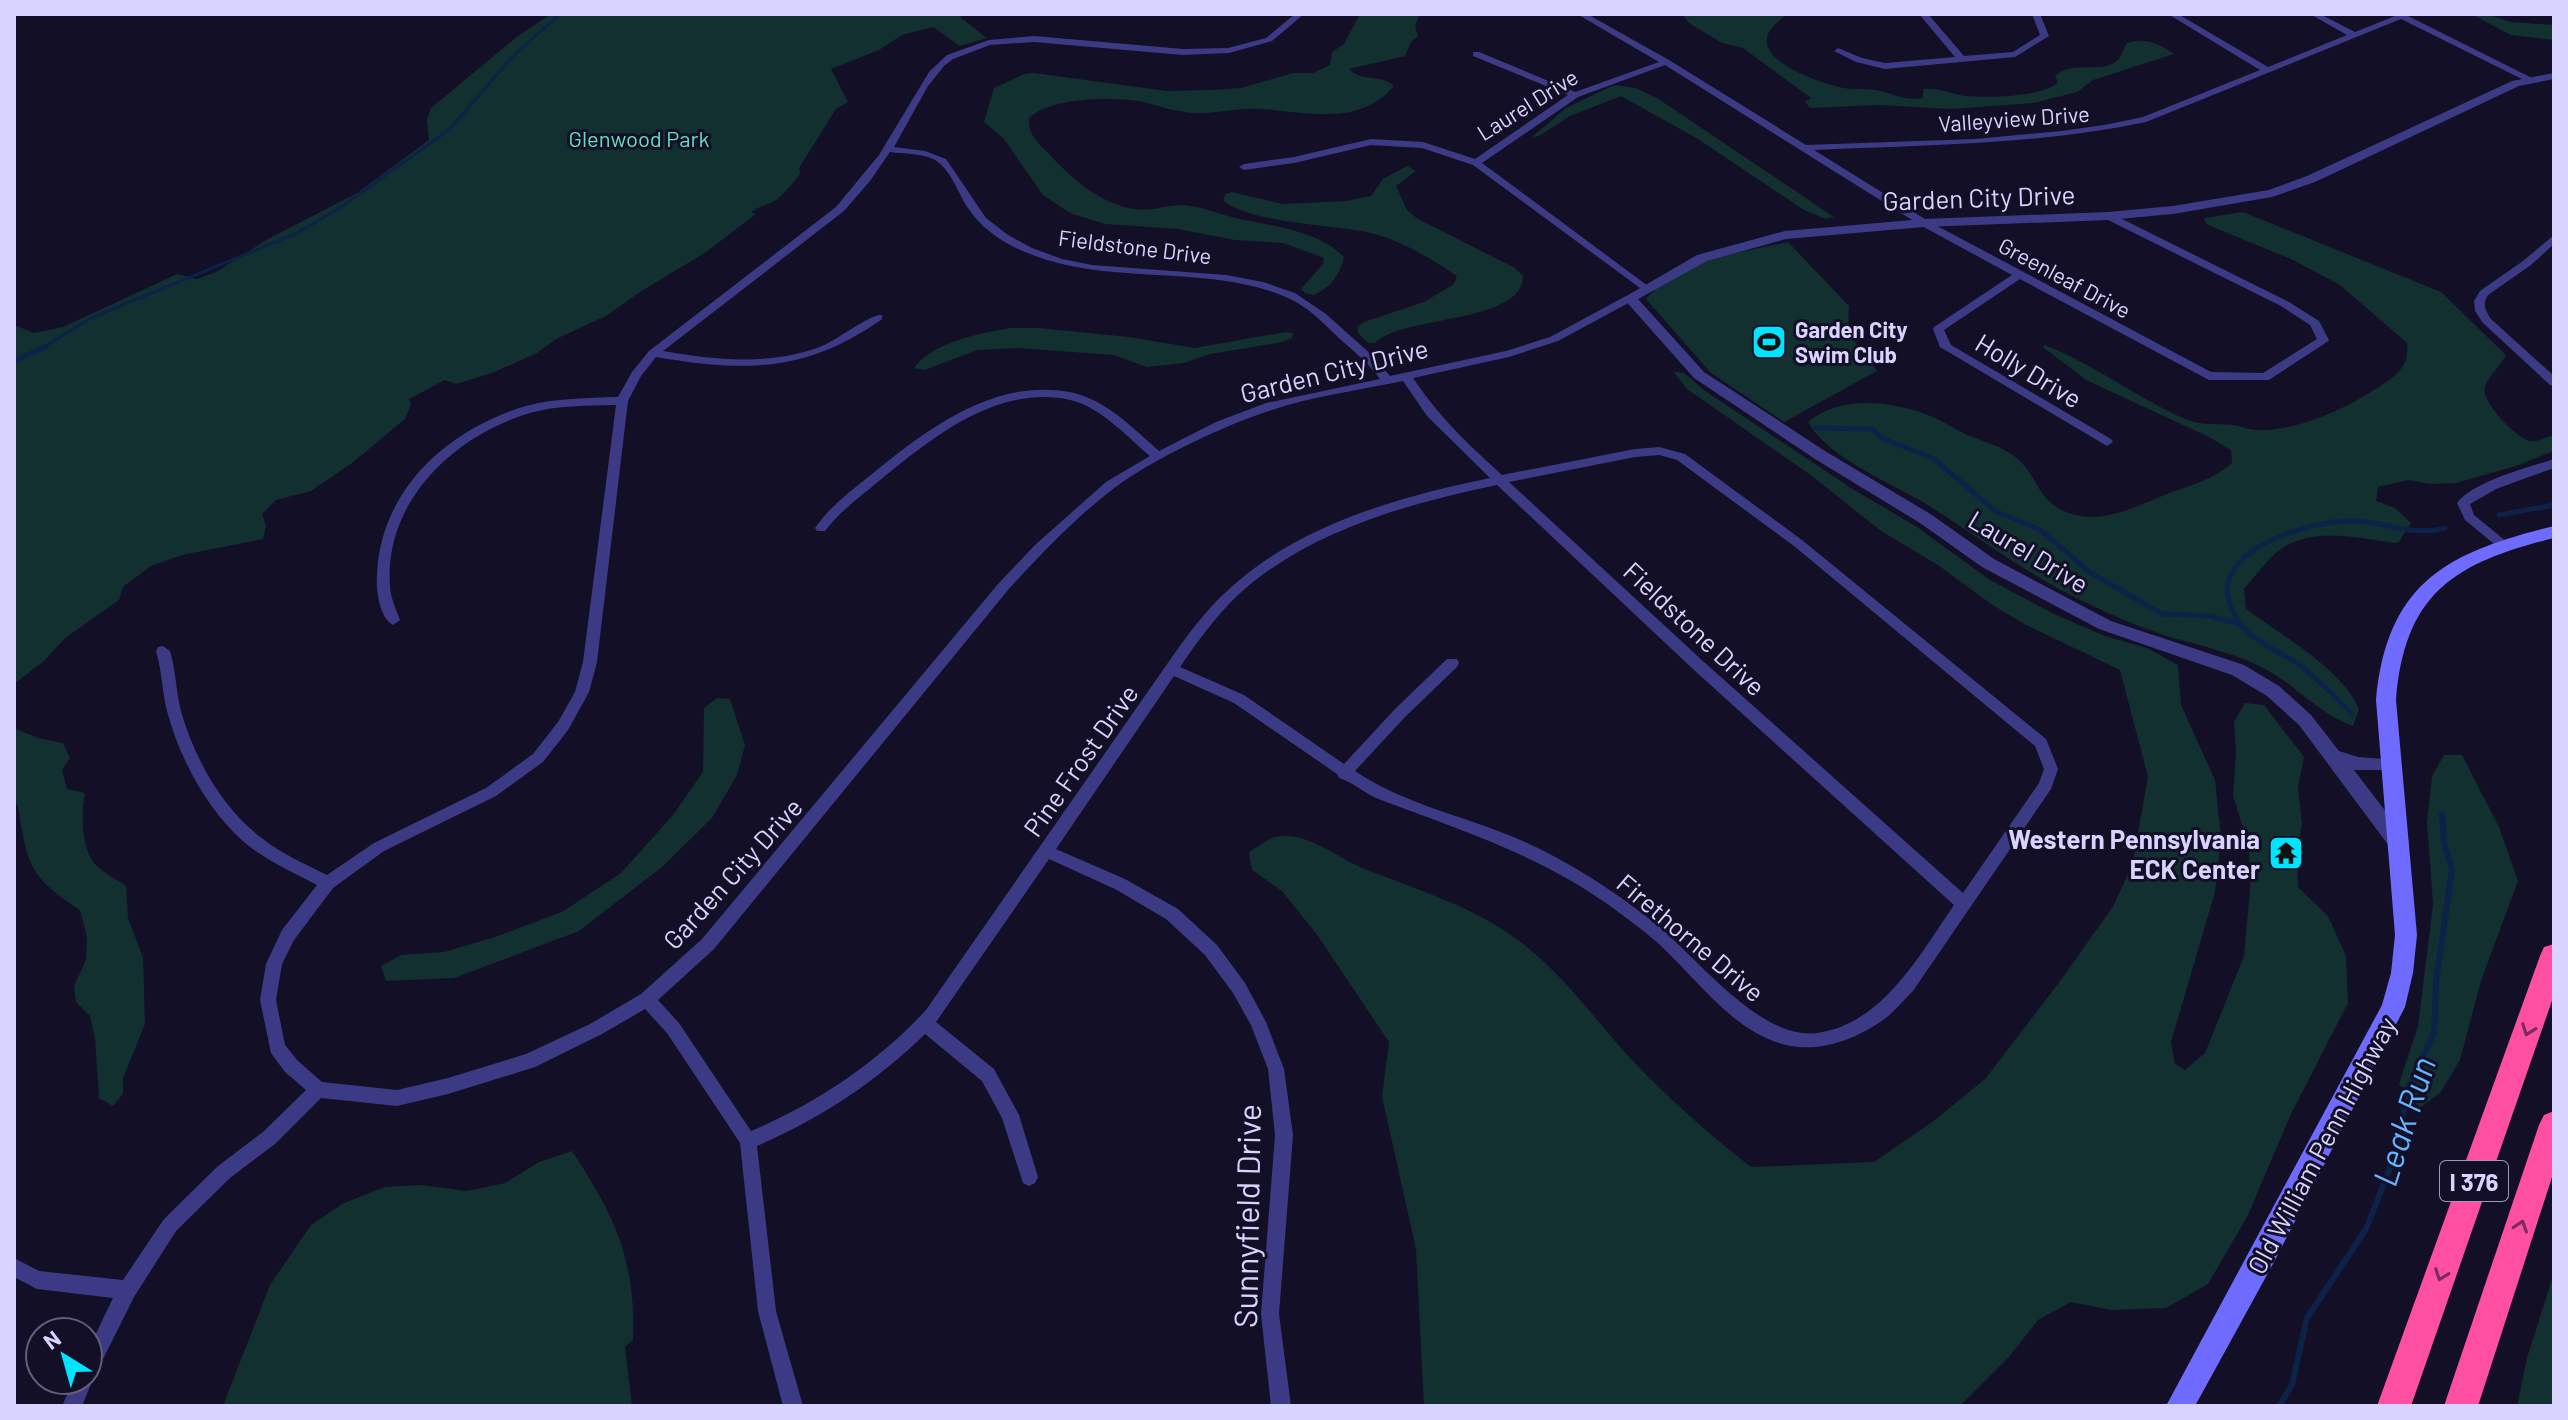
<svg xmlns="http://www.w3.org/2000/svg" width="2568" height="1420" viewBox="0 0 2568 1420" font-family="Barlow,sans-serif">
<rect width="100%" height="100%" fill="#130f26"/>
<!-- green -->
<path fill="#12302f" d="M551,14h418l-9,3 27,21 -27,8 -27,-19 -31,8 -23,15 -48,19 17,33 -12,7 -37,59 1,6c-7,9 -15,19 -24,26 -8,5 -17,6 -25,12l5,2 -50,38 -66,40 -34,24 -50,23 -19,14 -45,20 -36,11 -11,-4 -36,19 2,5 -6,15 -53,44 -41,28 -35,9 -14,14 4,12 -3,13 -81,16 -31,11 -28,21 -4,13 -54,38 -21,23 -30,23v-359l20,8 29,-6 114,-53 20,5 19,-7 52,-33 89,-46 72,-53 -2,-20 4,-12 87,-72z
M1360,14h60l-5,12 3,10 -7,6 -6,14 -56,13c12,13 33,5 45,17 -34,41 -88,26 -132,23 -23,-2 -45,5 -68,4 -16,-1 -32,-6 -47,-10 -29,-7 -97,-6 -118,15 -1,17 9,25 20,36 23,25 50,49 85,55 17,3 32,-4 49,-4 18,1 36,9 53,13 37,9 80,11 108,39 -4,18 -13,30 -30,38l-9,-2 -4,-4 22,-25 1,-6 -41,-15 -48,-3 -57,-11 -73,-5 -35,-11 -27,-18 -39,-56 -20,-17 10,-34 30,-14 10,-1 133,18 46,-1 28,-2 52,-15h20l17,-8 2,-13 12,-8z
M1682,14h104c-6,8 -17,13 -19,24 -5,26 58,47 77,50 10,2 21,0 31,2 18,3 27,11 48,8v-9c16,-2 27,5 43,7 20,2 78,1 92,-14l-3,-6c18,-17 48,-1 63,-16 4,-4 5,-12 9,-17 18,-6 32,0 47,11l-81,26 -16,12 -43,11 -83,6 -72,-4 -69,3 -5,-6 6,-4 -68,-50 -21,-5 -33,-20z
M2471,14h15l25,8 43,3v15l-43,-5z
M1614,85l22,3 21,10 177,119 -8,2 -22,-9 -106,-71 -77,-43 -51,20 -31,20 -7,1 34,-29z
M1407,166l9,5 -20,15 11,24 11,9 97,49 8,8c0,48 -121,39 -148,67h-7l-10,-10 -1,-6 7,-5 60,-20 30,-18 3,-8c-28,-19 -62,-39 -95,-45 -32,-6 -116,-9 -139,-31l3,-6 6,-2 51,12 63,-3 25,-5 12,-17z
M2243,212l198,80 65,63c-5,11 -16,19 -21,31 -6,14 31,52 45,55 8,1 16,-4 24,-6v16l-38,15 -60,17 -27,1 -21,-4 -30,7 -2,14 19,7 16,15 -13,20c-39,-4 -86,-19 -121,9 -12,10 -22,25 -33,37l2,20c35,26 96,60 113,100l-6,17c-34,-12 -55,-39 -86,-56 -31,-17 -63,-23 -97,-33 -26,-8 -54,-20 -79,-32 -57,-26 -107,-64 -160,-98 -35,-22 -104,-49 -123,-85 34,-28 88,-21 127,-4 13,6 24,14 38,19 14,6 25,8 38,17 26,17 24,41 47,54 37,21 74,0 109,-14 24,-9 46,-14 65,-31l-1,-13 -24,-14 -121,-56 -43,-33 2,-2c50,20 91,52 140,74 15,7 32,4 48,6 8,1 16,5 24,5 35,2 84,-19 114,-38 20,-13 39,-22 36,-49l-67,-58 -47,-25 -87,-36 -2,-6z
M1788,242l61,64 -1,26 29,39 -93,51 -73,-49 -65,-74c35,-40 93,-46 142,-57z
M1011,328h28l90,9 66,11 90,-16 8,1 -1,5 -10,4 -72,12 -26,9 -37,4 -33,-12 -97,-7 -40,2 -52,20 -11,-2c19,-26 66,-35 97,-40z
M1673,371l11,2 20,17 147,98 66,39 73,53 66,35 49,21 42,12 31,17 3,40 34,75 6,57 -6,55 -44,150 4,22 10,6 20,-17 39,-97 6,-66 -1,-42 -16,-53 3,-42 -2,-31 11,-19 19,2 40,52 -6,31 4,36 -5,32 1,31 30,29 18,40 2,47 -57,111 -43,101 -40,69 -42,24 -55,2 -40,-8 -33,18 -29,37 -49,49h-536l-8,-157 -34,-153 7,-54 -71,-106 -36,-45 -30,-21 -3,-18c7,-4 14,-10 21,-13 28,-13 65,17 90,28 49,20 101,35 145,64 56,37 84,83 128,130 37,39 76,73 118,106l123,-5 61,-42 50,-41 73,-95 56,-79 18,-40 16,-88 -28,-107 -94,-45 -35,-21 -53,-39 -57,-34 -69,-55 -125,-87z
M717,698l13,1 15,46 -8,30 -25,43 -50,49 -83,64 -125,47 -68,3 -5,-15 20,-11 43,-3 51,-15 67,-25 59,-39 52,-58 30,-43 1,-64z
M14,728l24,10 25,5 7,15 -8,12 5,19 18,4c-4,20 -4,53 9,70 8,9 22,16 32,23l2,32 15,39 2,67 -22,54v16l-10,12 -14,-8 -4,-59 -5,-23 -14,-14 -2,-16 12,-26 1,-23 -7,-27c-51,-33 -53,-46 -62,-104l-4,-5z
M2444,755h18l37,72 19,54 -37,100 -21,79 -19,32 -21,16 -21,-24 19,-58 15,-122 -6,-82 5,-46z
M572,1151c43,65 64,109 61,189l-8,7 7,59h-409l47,-121 41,-60 33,-22 41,-16 36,-2 46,6 38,-8 34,-21z
M2554,1273v133h-37l10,-48z"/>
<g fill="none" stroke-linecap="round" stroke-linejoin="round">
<!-- stream-far2 -->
<path stroke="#0c2248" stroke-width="3" d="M41,349l50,-31 204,-84 42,-24 113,-81 62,-72 48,-43"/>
<!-- stream-far1 -->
<path stroke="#0c2248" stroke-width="5" d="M14,361l31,-14
M1816,428l57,1 8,9 52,20 62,53 45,19 51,43 71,41 48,2 30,8
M2499,515l55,-10
M2352,714c-17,-18 -34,-35 -54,-50 -19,-13 -47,-23 -60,-43 -43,-64 55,-95 104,-100 36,-3 67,17 103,7"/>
<!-- stream -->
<path stroke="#0c2248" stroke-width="6" d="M2279,1406l13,-21 15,-67 59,-89 30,-76 12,-65 26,-55 2,-51 16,-113 -8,-26 -2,-29"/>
<!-- minor -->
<path fill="#3d3a85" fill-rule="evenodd" d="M1295,14h9l-32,27 -43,12 -46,2 -149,-13 -44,3 -37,14 -9,7 -16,20 -34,61 31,4 21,8 40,59 22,17 24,13 30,11 30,6 134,10 37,7 32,11 31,21 48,43 16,19 116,-25 44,-14 76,-41h8v4l-76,41 -49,16 -96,21c27,40 54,65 89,97l133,-26 24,-2 26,7 117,86 244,199 12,30 -7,20 -138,202c-9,8 -17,19 -26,26 -26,20 -63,35 -96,29 -55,-10 -93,-66 -132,-102 -16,-14 -35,-28 -53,-41 -68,-48 -148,-74 -225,-103 -15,-5 -27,-18 -42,-22l-2,-4 -103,-71 -60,-27 -118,173 69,30 53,30 39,36 28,38 21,39 18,47 9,66 -14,179 12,92h-20l-10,-92 14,-179 -7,-66 -17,-44 -18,-32 -28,-38 -39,-36 -51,-30 -66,-30 -113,163 58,47 25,46 19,62 -3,6 -6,3 -6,-3 -21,-65 -20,-37 -57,-47c-49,48 -104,84 -168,112l19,165 27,95h-20l-25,-95 -18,-168 -73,-110 -22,-24 -43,25 -67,33 -87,27 -51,12 -76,-8 -46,46 -45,34 -54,53 -42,66 -41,82 -11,27h-20l12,-26h14v-30l25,-52 -76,-9 -23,-12v-19l25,13 84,9 41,-61 54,-53 45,-34 43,-42 -21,-18 -14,-19 -11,-53 6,-36 16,-34 35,-45c-25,-13 -52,-25 -73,-43 -37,-32 -65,-85 -77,-131 -5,-20 -5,-40 -11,-60l2,-4 5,-1 7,5c6,20 6,41 11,60 13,47 42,99 82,128 19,15 42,25 64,36l47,-32 112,-55 47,-34 25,-32 17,-30 8,-30 33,-257c-28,1 -59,0 -86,8 -75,22 -146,88 -140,172 0,12 6,24 10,35l-7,5c-14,-7 -17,-36 -16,-50 3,-85 71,-146 149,-169 30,-8 62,-8 92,-9l14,-25 17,-21 187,-144 43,-52 50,-83 18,-17 42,-15 45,-4 149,13 45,-1 38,-10zM890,152c14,2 30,1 43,7 18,9 24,33 35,49 13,20 35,35 57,44 85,36 182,10 263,46 21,9 37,27 53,42 14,12 28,24 39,39l-114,24 -50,19 -57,29c-25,-22 -52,-50 -85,-58 -77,-17 -146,35 -202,81 -21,17 -42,32 -57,54l2,3h8c15,-20 35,-34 54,-50 53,-43 118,-97 191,-81 31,7 56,36 80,56l-44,26 -71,63 -37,39 -296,355 -61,55 -51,30 -64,30 -78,24 -51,12 -75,-8 -25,-22 -12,-15 -9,-45 6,-36 12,-24 39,-52 51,-37 112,-55 47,-34 25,-32 21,-38 8,-30 31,-261 13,-25 15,-19c89,15 150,16 226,-38v-4c-12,-1 -45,25 -60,31 -50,20 -107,14 -159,5l181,-140 26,-30zM1403,381l24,35 63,62c-92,19 -193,47 -263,113 -21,19 -38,42 -55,66l-246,353c-49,53 -109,93 -175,121l-72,-108 -21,-23 56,-51 294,-359c32,-35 67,-72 105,-101 40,-30 111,-64 159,-79 42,-14 88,-20 131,-29zM1659,455l18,5 117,86 241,200 9,23 -5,14 -76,110 -259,-231 -195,-180 126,-25zM1497,485l197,185 260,235c-34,49 -71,119 -137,128 -58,8 -123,-80 -166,-113 -43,-33 -89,-63 -140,-84 -51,-21 -109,-33 -156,-65l50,-54 52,-50 2,-4 -2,-4h-10l-52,50 -51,55 -100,-69 -64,-28c17,-25 36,-51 58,-72 70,-64 168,-91 259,-110z
M1577,14h10l82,46 137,85 169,-6 86,-8 43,-6 39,-8 117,-47 -92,-56h10l90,53 79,-32 -37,-21h10l35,18 40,-16 -2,-2h11l130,65 -8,2 -125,-62 -255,103c-110,23 -220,23 -332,28l114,71 283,151 52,1 54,-34 -7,-14 -29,-19 -177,-88v-4h8l177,88 30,19 10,19 -2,2 -58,38h-60l-189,-101 -76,51 7,15 160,94 2,3 -6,4 -167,-99 -7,-18 1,-2 78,-52 -92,-50 -255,-160 -87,32 -96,66 166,123v4l-4,1 -171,-126 -51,-17 -51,-3 -77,18 -50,7 -5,-3 5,-3 50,-7 77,-18 52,3 52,17 93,-64 -95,-39v-4h6l96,40 84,-30z
M1919,14h9l36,42 49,-4 27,-17 -8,-21h8l9,22 -34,21 -130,12 -29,-7 -22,-11 4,-3 24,10 23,5 70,-6z
M2554,235v9l-23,21 -43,30c-6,9 -3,15 3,24l63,57v10l-4,-1 -67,-62 -8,-12 -1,-10 6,-10 43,-30z
M2554,459v9l-58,21 -26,15 4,11 33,27 2,3 -2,3h-8l-34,-28 -8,-17c17,-22 70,-35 97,-44z"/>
<!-- tertiary -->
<path fill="#3d3a85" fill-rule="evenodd" d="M2554,73v6l-35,7 -204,96 -43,15 -99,17 -65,6 -184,7 -138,12 -79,22 -69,38 66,73 121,79 107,64 62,44 117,62 133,44 35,21 32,29 28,36 19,6 40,3 2,5 -2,5h-44l49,64 3,6 -3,6 -7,2 -7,-2 -90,-121 -32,-29 -35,-21 -133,-46 -117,-62 -62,-44 -105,-64 -121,-81 -71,-80 74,-43 88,-24 139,-12 184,-7 65,-6 96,-16 38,-14 205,-95z"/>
<!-- secondary -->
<path fill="#6f6bff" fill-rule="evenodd" d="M2554,526v12c-99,25 -149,54 -158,162l21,235 -4,38 -8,34 -132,257 -78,142h-29l216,-401 9,-32 4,-38 -19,-235c11,-118 72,-148 178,-174z"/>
<!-- motorway -->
<path fill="#ff4fa3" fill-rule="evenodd" d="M2554,944v51l-143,411h-34l163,-450 4,-9z
M2554,1111v60l-76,235h-34l95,-281 5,-10z"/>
</g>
<!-- one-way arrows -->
<defs><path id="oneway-chevron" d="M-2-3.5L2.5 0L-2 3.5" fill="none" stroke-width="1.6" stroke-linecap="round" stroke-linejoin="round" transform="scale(2)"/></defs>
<g stroke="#7d2c5e">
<use href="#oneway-chevron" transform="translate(2528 1030) rotate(110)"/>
<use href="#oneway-chevron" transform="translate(2521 1226) rotate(-72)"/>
<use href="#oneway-chevron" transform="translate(2441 1275) rotate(110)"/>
</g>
<!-- icons -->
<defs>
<g id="stadium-square" transform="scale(1.8)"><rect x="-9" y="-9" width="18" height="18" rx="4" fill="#00e5ff" stroke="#130f26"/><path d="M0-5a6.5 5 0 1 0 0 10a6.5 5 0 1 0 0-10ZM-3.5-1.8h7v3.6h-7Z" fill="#111"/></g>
<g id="temple-square" transform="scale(1.8)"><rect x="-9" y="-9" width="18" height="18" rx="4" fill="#00e5ff" stroke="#130f26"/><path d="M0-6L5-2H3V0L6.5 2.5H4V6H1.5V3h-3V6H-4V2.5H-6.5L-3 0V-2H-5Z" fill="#111"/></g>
</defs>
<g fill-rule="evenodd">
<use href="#stadium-square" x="1769" y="342"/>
<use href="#temple-square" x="2286" y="853"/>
</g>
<g text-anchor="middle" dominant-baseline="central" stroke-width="6" stroke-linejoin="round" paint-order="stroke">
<!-- far-street labels -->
<g font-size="22" fill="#d9d4ff" stroke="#130f26">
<text transform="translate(1527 104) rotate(-32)">Laurel Drive</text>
<text transform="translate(2014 118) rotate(-4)">Valleyview Drive</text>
<text transform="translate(1135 246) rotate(7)">Fieldstone Drive</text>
<text transform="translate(2065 277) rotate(28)">Greenleaf Drive</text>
</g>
<!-- far-park labels -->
<g font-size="22" fill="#5fe0c0" stroke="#130f26">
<text x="639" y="138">Glenwood Park</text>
</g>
<!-- far-poi labels -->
<g font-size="22" font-weight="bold" fill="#d9d4ff" stroke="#130f26" text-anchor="start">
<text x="1795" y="329">Garden City<tspan x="1795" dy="25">Swim Club</tspan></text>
</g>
<!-- shield labels -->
<rect fill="#130f26" stroke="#9e99be" stroke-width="2" x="2440" y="1161" width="68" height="40" rx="6"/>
<g font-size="24" font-weight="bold" fill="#d9d4ff">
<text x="2474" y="1181">I 376</text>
</g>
<!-- street labels -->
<g font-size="26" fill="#d9d4ff" stroke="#130f26">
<text transform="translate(1979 197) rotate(-2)">Garden City Drive</text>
<text transform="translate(1334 370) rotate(-14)">Garden City Drive</text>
<text transform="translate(2029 370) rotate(31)">Holly Drive</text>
<text transform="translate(2029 551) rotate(31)">Laurel Drive</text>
<text transform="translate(1695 628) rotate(43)">Fieldstone Drive</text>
<text transform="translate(1080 760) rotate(-55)">Pine Frost Drive</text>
<text transform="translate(732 873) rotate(-48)">Garden City Drive</text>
<text transform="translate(1691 937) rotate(40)">Firethorne Drive</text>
<text transform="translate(2321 1145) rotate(-62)">Old William Penn Highway</text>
</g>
<!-- poi labels -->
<g font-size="26" font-weight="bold" fill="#d9d4ff" stroke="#130f26" text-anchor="end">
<text x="2260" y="838">Western Pennsylvania<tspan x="2260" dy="30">ECK Center</tspan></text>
</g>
<!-- near-street labels -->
<g font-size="32" fill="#d9d4ff" stroke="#130f26">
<text transform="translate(1246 1216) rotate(-89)">Sunnyfield Drive</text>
</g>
<!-- near-water labels -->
<g font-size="34" font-style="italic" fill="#62b6ff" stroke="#130f26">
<text transform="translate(2403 1121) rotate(-72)">Leak Run</text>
</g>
</g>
<!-- border -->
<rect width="2568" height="1420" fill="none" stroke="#d9d4ff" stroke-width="32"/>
<!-- north arrow -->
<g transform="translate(64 1356) rotate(323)"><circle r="38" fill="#130f26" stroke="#625e7d" stroke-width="2"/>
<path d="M0-6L14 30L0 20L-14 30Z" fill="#00e5ff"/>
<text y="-12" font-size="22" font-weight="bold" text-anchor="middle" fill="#d9d4ff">N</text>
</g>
</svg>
